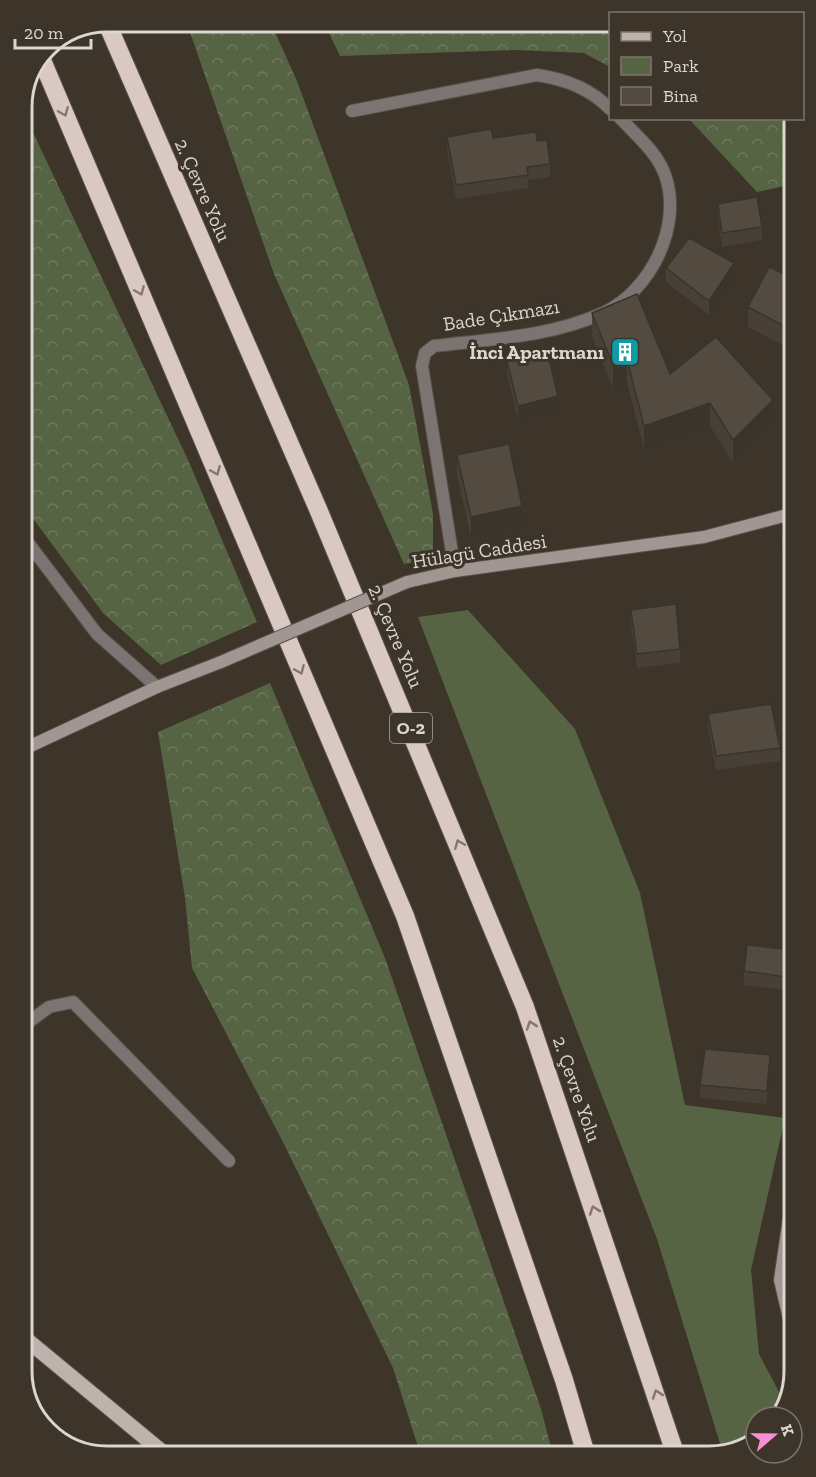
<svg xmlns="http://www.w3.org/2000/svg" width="816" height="1477" viewBox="0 0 816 1477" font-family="'Zilla Slab',serif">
<defs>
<pattern id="forest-crowns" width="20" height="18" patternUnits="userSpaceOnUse" patternTransform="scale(1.5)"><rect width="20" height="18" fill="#566444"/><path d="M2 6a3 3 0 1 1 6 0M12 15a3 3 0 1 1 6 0" fill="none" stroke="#6e795e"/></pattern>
</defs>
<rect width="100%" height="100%" fill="#3d342a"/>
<!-- green -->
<path fill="#566444" d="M468,610l107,119 65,164 45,212 100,13 -34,152 8,84 26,49 -4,14h-25v21l-14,11 -20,1 -65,-211 -239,-622z"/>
<!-- forest -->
<path fill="url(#forest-crowns)" d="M186,21h84l27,60 112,304 24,129v45l-29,5 -130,-290z
M323,21h287v46l-26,-14 -68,-3 -176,6z
M21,107l168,355 68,160 -96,43 -58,-52 -80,-108z
M689,119h100v66l-32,7z
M270,683l115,275 156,451 11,42 -132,2 -27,-85 -109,-224 -92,-176 -7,-70 -27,-166z"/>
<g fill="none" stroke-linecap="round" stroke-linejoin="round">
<!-- street casing -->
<g stroke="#595148" stroke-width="14">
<path id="street" d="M352,111l185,-36c28,4 53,13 73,34
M23,536l74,98 60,53
M455,571l-33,-205 3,-13 9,-7c57,-7 116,-9 169,-33 48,-22 80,-88 62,-138 -8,-23 -29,-40 -45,-57
M26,1024l23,-17 24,-5 156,159"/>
</g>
<!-- secondary casing -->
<g stroke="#595148" stroke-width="14">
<path id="secondary" d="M407,582l48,-11 249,-34 87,-23
M24,749l133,-62 64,-25
M794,1184l-14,96 15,64"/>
</g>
<!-- primary casing -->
<g stroke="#595148" stroke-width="17">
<path id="primary" d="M27,1340l139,115"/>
</g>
<!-- highway casing -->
<g stroke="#595148" stroke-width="20">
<path id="highway" d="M106,21l212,488 207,498 149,443
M41,58l364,858 159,464 21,71"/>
</g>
<!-- street -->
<use href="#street" stroke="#7b7472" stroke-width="12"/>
<!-- secondary -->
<use href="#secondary" stroke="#a29693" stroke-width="12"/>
<!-- primary -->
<use href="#primary" stroke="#bfb1ac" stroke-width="15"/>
<!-- highway -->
<use href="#highway" stroke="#dac9c3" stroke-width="18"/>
<!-- secondary-bridge casing -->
<g stroke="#595148" stroke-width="14" stroke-linecap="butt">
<path id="secondary-bridge" d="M221,662l186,-80"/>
</g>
<!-- secondary-bridge -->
<use href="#secondary-bridge" stroke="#a29693" stroke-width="12"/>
</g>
<!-- wall -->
<path fill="#484037" d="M447,137l46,1 44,3 13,23v13l-22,3v8l-72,11 -9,-49z
M718,204l44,23v13l-40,7 -4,-29z
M666,268l68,9 -25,38 -43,-33z
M789,276l1,73 -42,-22v-20z
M592,313l78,61 103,49 -40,40 -23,-37 -66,23 -17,-67 -14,6 -21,-52z
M507,361l51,48 -40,10 -11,-45z
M457,455l65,71 -51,11 -14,-62z
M791,536v44h-8l-2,-36z
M631,610l49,39v14l-43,5 -6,-44z
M708,714l72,34v13l-64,9 -8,-42z
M793,950v41l-49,-6v-14z
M770,1069l-3,35 -67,-6v-13z"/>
<!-- shaded-wall -->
<path fill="#3b342d" d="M734,263v14l-25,38v-14z
M627,359v23l-14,6v-23z
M558,396v13l-40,10v-13z
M773,400v23l-40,40v-23z
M710,403v23l-66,23v-23z
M522,506v20l-51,11v-20z
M770,1055v14l-3,35v-13z"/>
<!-- building -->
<path fill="#544b40" stroke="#3b342d" stroke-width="1.5" d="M491,129l2,9 43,-6 1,9 10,-1 3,24 -23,3 1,8 -72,10 -9,-48z
M757,197l5,30 -40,6 -4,-29z
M689,238l45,25 -25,38 -43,-33z
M769,267l20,9 1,53 -42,-22z
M637,294l33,80 46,-37 57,63 -40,40 -23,-37 -66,23 -17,-67 -14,6 -21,-52z
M547,351l11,45 -40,10 -11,-45z
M509,444l13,62 -51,11 -14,-62z
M791,536v37h-8l-2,-36z
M676,604l4,45 -43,5 -6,-44z
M771,704l9,44 -64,8 -8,-42z
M747,945l46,5v28l-49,-7z
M705,1049l65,6 -3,36 -67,-6z"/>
<!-- one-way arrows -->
<defs><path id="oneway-chevron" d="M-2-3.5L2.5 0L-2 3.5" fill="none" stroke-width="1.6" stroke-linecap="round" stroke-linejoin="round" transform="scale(1.5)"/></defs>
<g stroke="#84776f">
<use href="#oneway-chevron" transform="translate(64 112) rotate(67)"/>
<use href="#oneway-chevron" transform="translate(140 291) rotate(67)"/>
<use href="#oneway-chevron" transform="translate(216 471) rotate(67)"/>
<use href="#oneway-chevron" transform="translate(300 670) rotate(67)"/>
<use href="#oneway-chevron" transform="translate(459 844) rotate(-112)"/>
<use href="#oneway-chevron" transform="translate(531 1025) rotate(-109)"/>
<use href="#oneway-chevron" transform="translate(594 1210) rotate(-109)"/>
<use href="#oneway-chevron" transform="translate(657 1394) rotate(-109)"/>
</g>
<!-- icons -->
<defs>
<g id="building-square" transform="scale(1.5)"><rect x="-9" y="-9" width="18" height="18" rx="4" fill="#0f9aa8" stroke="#3d342a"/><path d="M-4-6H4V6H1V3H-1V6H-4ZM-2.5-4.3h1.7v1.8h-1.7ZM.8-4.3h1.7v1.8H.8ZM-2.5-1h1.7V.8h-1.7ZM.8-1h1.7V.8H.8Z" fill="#fff"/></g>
</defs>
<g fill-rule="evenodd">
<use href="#building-square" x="625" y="352"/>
</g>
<g text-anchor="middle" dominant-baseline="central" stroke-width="6" stroke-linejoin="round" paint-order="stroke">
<!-- shield labels -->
<rect fill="#3d342a" stroke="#aca59e" stroke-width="1.5" x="390" y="713" width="42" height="30" rx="4.5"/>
<g font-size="18" font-weight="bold" fill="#dbd6cf">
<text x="411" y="728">O-2</text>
</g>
<!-- street labels -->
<g font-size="20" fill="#dbd6cf" stroke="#3d342a">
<text transform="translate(203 190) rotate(66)">2. Çevre Yolu</text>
<text transform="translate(501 315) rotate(-9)">Bade Çıkmazı</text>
<text transform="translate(479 551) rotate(-9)">Hülagü Caddesi</text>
<text transform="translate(396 636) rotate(67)">2. Çevre Yolu</text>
<text transform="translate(577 1089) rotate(71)">2. Çevre Yolu</text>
</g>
<!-- poi labels -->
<g font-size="20" font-weight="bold" fill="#dbd6cf" stroke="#3d342a" text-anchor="end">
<text x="604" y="352">İnci Apartmanı</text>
</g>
</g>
<!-- crop -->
<path d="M0 0H816V1477H0ZM107 32H709A75 75 0 0 1 784 107V1371A75 75 0 0 1 709 1446H107A75 75 0 0 1 32 1371V107A75 75 0 0 1 107 32Z" fill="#3d342a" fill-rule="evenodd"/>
<path fill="none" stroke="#dbd6cf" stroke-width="3" d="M107 32H709A75 75 0 0 1 784 107V1371A75 75 0 0 1 709 1446H107A75 75 0 0 1 32 1371V107A75 75 0 0 1 107 32Z"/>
<!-- legend -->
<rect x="609" y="12" width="195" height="108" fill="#3d342a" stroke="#7c756c" stroke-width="1.5"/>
<rect x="621" y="32" width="30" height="9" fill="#bfb1ac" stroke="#7c756c" stroke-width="1.5"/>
<text x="663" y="42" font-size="18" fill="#dbd6cf">Yol</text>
<rect x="621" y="57" width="30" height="18" fill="#566444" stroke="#7c756c" stroke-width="1.5"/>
<text x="663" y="72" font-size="18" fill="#dbd6cf">Park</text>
<rect x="621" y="87" width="30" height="18" fill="#544b40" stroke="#7c756c" stroke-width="1.5"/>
<text x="663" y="102" font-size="18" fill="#dbd6cf">Bina</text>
<!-- north arrow -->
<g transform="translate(774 1435) rotate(70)"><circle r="28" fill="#3d342a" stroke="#7c756c" stroke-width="1.5"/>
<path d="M0-4.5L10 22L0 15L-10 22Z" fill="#f591d2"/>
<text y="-9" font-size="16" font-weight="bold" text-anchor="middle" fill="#dbd6cf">K</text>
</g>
<!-- scale -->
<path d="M15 39v9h76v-9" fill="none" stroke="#dbd6cf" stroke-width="3"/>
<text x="24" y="39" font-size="18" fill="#dbd6cf" stroke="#3d342a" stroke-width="4.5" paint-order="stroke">20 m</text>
</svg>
